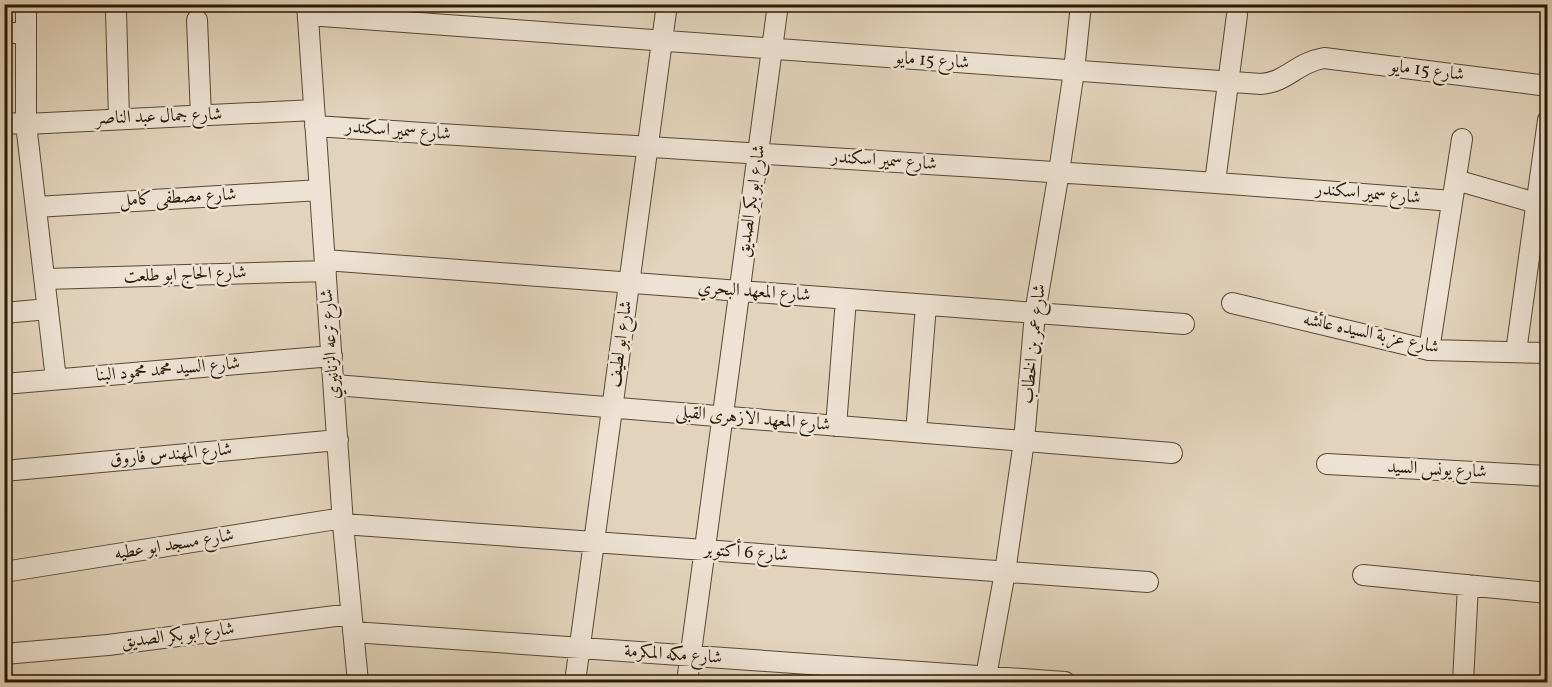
<svg xmlns="http://www.w3.org/2000/svg" width="1552" height="687" viewBox="0 0 1552 687" font-family="Vollkorn,Amiri,serif">
<rect width="100%" height="100%" fill="#e3d3bc"/>
<filter id="stains"><feTurbulence type="fractalNoise" baseFrequency=".00333" numOctaves="4"/><feColorMatrix values="0 0 0 0 .2 0 0 0 0 .09 0 0 0 0 .02 0 0 0 .5 -.17"/></filter>
<radialGradient id="worn" r=".72"><stop offset=".6" stop-color="#630" stop-opacity="0"/><stop offset="1" stop-color="#630" stop-opacity=".3"/></radialGradient>
<g fill="none" stroke-linecap="round" stroke-linejoin="round">
<!-- minor casing -->
<g stroke="#574831" stroke-width="22">
<path id="minor" d="M26,4v120l30,255
M307,4l36,520 15,158
M116,11l3,108
M308,15l953,69c26,-2 35,-21 63,-26l224,28
M197,20l4,96
M4,33h22
M4,123l22,1 288,-14
M315,126c379,25 758,44 1137,75
M1456,180l80,23
M1215,182l22,-167
M36,207l284,-17
M325,260l859,64
M45,279l281,-8
M1232,303l197,47 119,3
M4,313l44,-4
M1429,350l33,-211
M1516,352l32,-232
M4,384l328,-28
M335,385l837,68
M836,426l10,-127
M916,432l10,-127
M1327,464l221,12
M4,471l334,-31
M343,524l805,58
M4,572l339,-54
M1363,575l185,18
M353,632l712,50
M4,654l104,-9 243,-31
M575,682l92,-678
M687,682l91,-678
M985,682l20,-110 19,-131 11,-128 24,-141 15,-101 7,-67
M1463,682l5,-97"/>
</g>
<!-- minor -->
<use href="#minor" stroke="#ede2d3" stroke-width="20"/>
</g>
<g text-anchor="middle" dominant-baseline="central" stroke-width="5" stroke-linejoin="round" paint-order="stroke">
<!-- street labels -->
<g font-size="18" fill="#281903" stroke="#ede2d3">
<text transform="translate(932 61) rotate(4)">شارع 15 مايو</text>
<text transform="translate(1427 71) rotate(7)">شارع 15 مايو</text>
<text transform="translate(159 117) rotate(-2)">شارع جمال عبد الناصر</text>
<text transform="translate(398 131) rotate(4)">شارع سمير اسكندر</text>
<text transform="translate(884 161) rotate(4)">شارع سمير اسكندر</text>
<text transform="translate(1368 194) rotate(5)">شارع سمير اسكندر</text>
<text transform="translate(178 198) rotate(-3)">شارع مصطفى كامل</text>
<text transform="translate(752 201) rotate(-82)">شارع ابو بكر الصديق</text>
<text transform="translate(185 275) rotate(-2)">شارع الحاج ابو طلعت</text>
<text transform="translate(754 292) rotate(4)">شارع المعهد البحري</text>
<text transform="translate(1371 334) rotate(12)">شارع عزبة السيده عائشه</text>
<text transform="translate(331 344) rotate(-94)">شارع ترعه الزنانيري</text>
<text transform="translate(621 344) rotate(-82)">شارع ابو لطيف</text>
<text transform="translate(1034 344) rotate(-84)">شارع عمر بن الخطاب</text>
<text transform="translate(168 370) rotate(-5)">شارع السيد محمد محمود البنا</text>
<text transform="translate(753 419) rotate(5)">شارع المعهد الازهرى القبلى</text>
<text transform="translate(171 455) rotate(-5)">شارع المهندس فاروق</text>
<text transform="translate(1437 470) rotate(3)">شارع يونس السيد</text>
<text transform="translate(174 545) rotate(-9)">شارع مسجد ابو عطيه</text>
<text transform="translate(746 553) rotate(4)">شارع 6 أكتوبر</text>
<text transform="translate(178 636) rotate(-7)">شارع ابو بكر الصديق</text>
<text transform="translate(673 655) rotate(4)">شارع مكه المكرمة</text>
</g>
</g>
<!-- margin -->
<rect width="1552" height="687" fill="none" stroke="#e3d3bc" stroke-width="24"/>
<rect x="6" y="6" width="1540" height="675" fill="none" stroke="#281903" stroke-width="3"/>
<rect x="12" y="12" width="1528" height="663" fill="none" stroke="#281903" stroke-width="1.5"/>
<rect width="100%" height="100%" filter="url(#stains)"/>
<rect width="100%" height="100%" fill="url(#worn)"/>
</svg>
